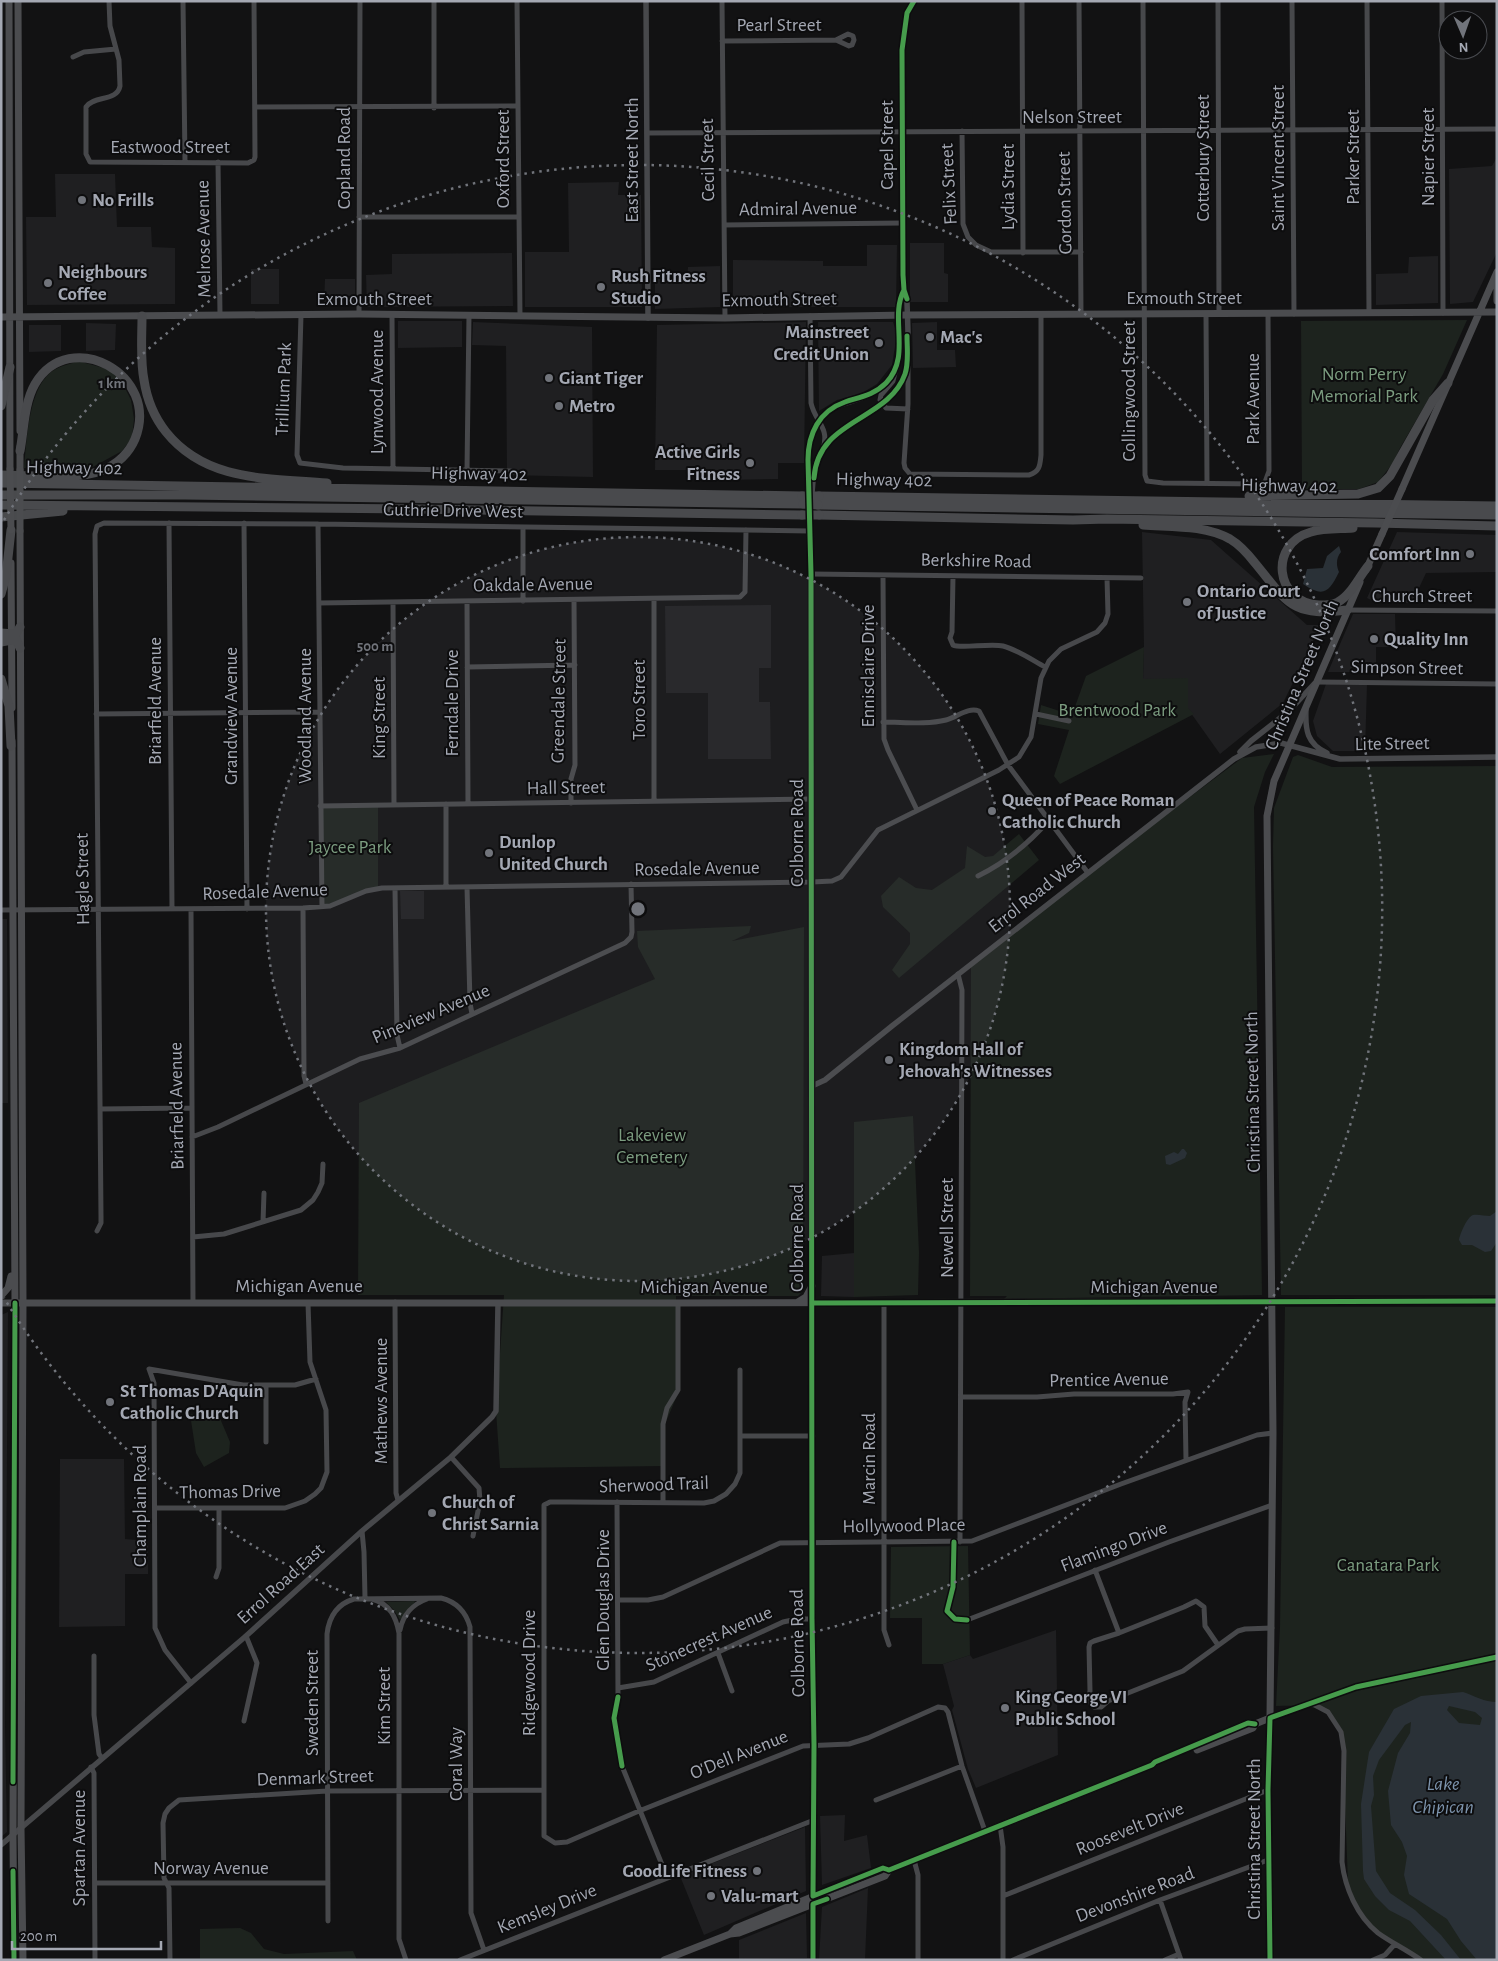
<svg xmlns="http://www.w3.org/2000/svg" width="1498" height="1961" viewBox="0 0 1498 1961" font-family="'Alegreya Sans',sans-serif">
<rect width="100%" height="100%" fill="#121213"/>
<!-- built -->
<path fill="#1f1f21" d="M1497,157v95l-24,50 -23,2 -1,-135 43,-3z
M55,174h60l2,53h34l1,20 23,1v56l-148,1 -1,-88h30z
M619,182l-1,13h23l1,112h-117v-55h44l-1,-69z
M910,243h34v30l4,1v28h-38z
M867,245h30l-1,62h-163v-47l90,1v5h44z
M512,253l1,53 -146,1 -1,-32 26,-1v-20z
M1438,256v47l-62,2v-31l32,-1 1,-16z
M720,266v41l-65,2v-30l32,1 1,-13z
M251,269h28v35h-28z
M325,279h30v26l-31,-1z
M398,321h64v26l-64,1z
M473,322l119,5 1,150 -86,-2 -1,-129 -34,-1z
M806,322l-2,141h-26v16l-57,1 -2,-10h-64l2,-145z
M818,322h75l4,12 -5,31 -15,19 -15,9 -25,7 -18,11z
M937,322v28h18l1,17 -43,1 -1,-45z
M86,323l30,1 -1,26 -29,1z
M29,325h32v26l-32,1z
M1142,532l69,8 96,85h14l-38,78 -63,51 -32,-45 -45,-30 1,-32z
M1397,532l100,3v37l-71,1 -14,30 -37,-1 -8,-4z
M771,605v63h-12v34h11l1,57h-63v-66h-42l-1,-87z
M1353,614h42l1,33h-20v25h-48z
M1326,684l41,1 -2,66h-32l-16,-15 -4,-15z
M400,891h24v28h-23z
M1,919h6l1,184h-7z
M854,1253v44l-33,-1 1,-40z
M8,1312l-3,414 2,106 -6,5v-522z
M60,1459h64l1,80 23,2v33h-23v52l-66,1z
M1056,1630l2,125 -82,33 -8,-19 -16,-59 2,-4 -11,-42 27,-9 3,4z
M845,1815l-1,26 23,-6 4,33 -49,17 -2,-69z
M805,1827l1,64 -102,44 -24,-59z
M868,1888l-3,72h-46l3,-53z
M806,1913l1,45 -68,1v-19z"/>
<!-- green -->
<path fill="#1d231e" d="M1467,320l-24,54 -43,74 -7,15 -15,19 -19,7h-57l-1,-168z
M78,361l33,9 11,12 9,18 3,19 -2,19 -10,13 -33,18 -65,-1c3,-27 4,-85 32,-99 7,-4 15,-5 22,-8z
M1144,647l-1,32 45,-1v30l6,6 -134,70 -6,-8 15,-46 -31,-6 3,-19 31,10 14,-39z
M1274,754l-9,18 -11,35 8,488 -258,4 3,-3h-37l1,-330 120,-95 151,-113z
M1298,755l34,12 165,-1v529h-216l-8,-449 1,-38 19,-51z
M378,807v80l-55,19 -2,-98z
M1019,834l20,26 -140,118 -7,-8 18,-26v-11l-27,-26 -2,-11 18,-19 17,11 16,2 33,-22 2,-22 18,11 8,-1z
M751,926l-2,7 -17,8 72,-14 -1,364 -5,5h-122l2,82 -2,20 -11,26 -1,42 -164,2 -4,-57 8,-116h-146l1,-192 296,-124 -17,-32 -1,-16z
M913,1116l6,137 -1,42 -64,2v-175z
M1285,1307h212v653h-79l-41,-28 -18,-21 -11,-28 -5,-132c-7,-46 -26,-46 -67,-45l4,-79z
M190,1414l29,2 11,26 -1,11 -25,14 -8,-14z
M968,1546l2,109 -27,9h-21v-46h-32l1,-71z
M386,1602l28,-1 1,1 -15,18 -6,-10z
M240,1928l11,5 13,16 20,5 69,-3 4,9h-157v-31z"/>
<!-- water -->
<path fill="#2a3137" fill-rule="evenodd" d="M1339,546l2,6c-5,6 -5,13 -2,20 -10,20 -15,26 -36,12l4,-15 16,-1 4,-12z
M1182,1149h2l3,4 -2,5 -15,7 -4,-1 -1,-8 9,-4 4,2z
M1497,1211v31l-6,9 -6,1 -13,-7h-10l-3,-5c1,-6 8,-23 14,-25 5,-1 12,1 17,1z
M1463,1692c12,4 21,10 34,10v258h-20l-16,-19 -14,-22 -38,-25 -5,-19 3,-19 -5,-14 -11,-17 -3,-34 10,-38 12,-20 1,-11 -6,3 -26,35 -6,16 1,19 -3,11 5,65 14,22 25,17 26,25 20,25h-15l-36,-39 -21,-11 -14,-14 -11,-17 -1,-8 -2,-67 8,-52 25,-43 27,-13zM1449,1706l26,6 7,6 -2,7 -21,-2 -12,-13z"/>
<g fill="none" stroke-linecap="round" stroke-linejoin="round">
<!-- minor -->
<path stroke="#47484b" stroke-width="5" d="M109,1l1,25 9,34 1,26c-3,16 -26,9 -34,21v47l4,8 158,1 6,-3 1,-3 -1,-156
M183,1l2,161
M434,1v107
M517,1l3,315
M722,1l3,317
M1022,1l1,252
M1079,1l2,313
M1143,1l2,474 2,6 16,2 97,1 5,-2 4,-11 -1,-157
M1218,1l1,313
M1292,1l2,313
M1367,1l2,312
M1442,1l1,312
M722,41l114,-1 13,6 3,-1 2,-5 -1,-4 -5,-2 -12,6
M73,57l11,-5 32,-3
M255,107l263,-1
M962,131l1,93 5,13 8,8 15,7h90
M647,133l850,-4
M218,162l2,153
M359,217h159
M724,225l179,-2
M359,314l1,-313
M1206,314l1,169
M301,315l-4,140 3,8 43,5 168,3
M392,315l1,154
M810,316l1,87c4,19 19,24 12,46
M897,365l-4,16 -12,14 -1,5 6,8 22,1
M908,367v37l-4,59 1,5 5,6 119,1c11,-3 11,-10 12,-20v-141
M467,470l2,-155
M169,523l3,386
M244,523l3,386
M318,524l4,383
M523,527v74
M811,574l330,4
M883,575l1,164 4,11 29,60
M953,576l-1,56 -2,6 3,7c7,4 37,-2 50,1 15,4 29,14 42,21
M654,599v202
M467,601l1,203
M393,602l1,203
M319,603l421,-6 5,-5 1,-62
M1347,610l150,1
M467,667l108,-2
M1317,682l180,2
M96,714l224,-2
M1036,714l33,7
M883,722c21,0 43,3 63,-2 11,-3 22,-13 33,-9l29,54 80,108
M571,803v-24l4,-14 -1,-165
M446,804v83
M320,806l491,-7
M978,876c26,-13 52,-34 71,-56
M467,887l3,116 2,11
M395,888l2,147 3,13
M303,908l1,168 2,8
M191,909l2,394
M1,910l302,-2 27,-2 36,-15 16,-3 430,-6 20,-1 9,-4 37,-47 121,-60 20,-13 12,-20 10,-59 8,-17 12,-12 36,-17 8,-9 3,-9 -1,-36
M958,974l4,16 -2,552
M100,1109l91,-1
M192,1137l26,-10 142,-68 40,-11 225,-105 6,-6 1,-5 -1,-48
M263,1222l1,-29
M97,1231l4,-8v-7l-6,-682 2,-8 7,-3 214,1 492,7
M193,1237l31,-3 77,-24 12,-10 5,-8 4,-9 1,-19
M395,1302l1,191 2,7
M884,1302v328l5,15
M740,1370v103l-5,11 -9,10 -12,7 -10,2 -134,-1h-20l-6,3v331l11,7 12,-1 72,-31 164,-65 46,-2 19,-6 70,-31 7,1 3,4 14,54 23,65
M266,1385v57
M961,1397h76l37,-3h99l15,-2 -3,10 1,58
M740,1436h73
M451,1457l28,31 1,13 -7,35
M617,1502l1,195
M663,1502v-78l4,-16 11,-18v-87
M155,1508h130l20,-7 10,-7 6,-6 6,-16 -1,-62 -16,-48 -2,-59
M362,1531l2,21 1,46
M1095,1570l24,63
M216,1577l3,-9v-60
M372,1599c18,5 24,18 27,34v306l7,21
M618,1600h30l15,-3 117,-54 192,-2 149,-57 136,-49 16,-2
M967,1620l202,-78 103,-37
M400,1630c3,-15 13,-26 27,-31
M1218,1645l-13,-19 -1,-19 -8,-6 -12,6 -65,26 -25,8 -4,2 -1,4 1,44 -2,10 6,6h7l7,-6 75,-30 55,-40 7,-2 27,-1
M718,1653l14,38
M94,1656v59l5,39 3,4
M191,1683l-26,-33 -10,-22 -1,-245 -5,-14 94,16h52l21,-6
M618,1688l36,-6 129,-60 14,-3h15
M1311,1703l17,9 13,20 3,19 -2,111c3,26 15,54 36,71 14,10 29,17 43,27
M1270,1718l86,-31 141,-30
M244,1721l13,-58 -11,-27
M622,1766l45,111
M91,1767l3,6 1,187
M876,1800l86,-34
M1000,1825l3,22v113
M914,1860l4,15v85
M95,1883h233
M1003,1896l265,-106
M1160,1900l21,60
M328,1921l-1,-287c2,-17 10,-30 27,-35l87,-1c16,4 25,14 29,29l1,286 13,37
M170,1960l-1,-72 -5,-10 -1,-55 2,-9 4,-6 10,-8 148,-9 216,-1
M460,1960l354,-140
M1013,1960l147,-60 108,-40
M1165,1960l14,-6
M1373,1960l12,-5 10,-11"/>
<!-- tertiary -->
<path stroke="#47484b" stroke-width="5.5" d="M646,1l2,317
M812,493c1,-10 1,-21 4,-30 17,-46 72,-46 88,-87 7,-17 3,-57 3,-77l-3,-9 -1,-15 -1,-225 5,-37 7,-12
M1306,709c-1,21 1,35 21,44
M1240,752l11,-11 38,-30 25,-27
M812,1086l13,-6 67,-54 342,-267 22,-12 25,-4 59,16 157,-2
M1,1845l245,-209 116,-105 89,-74 41,-40 4,-6 2,-107
M813,1960l1,-215 -2,-126 -1,-1045 -3,-123c10,-62 48,-37 78,-69 25,-27 3,-64 18,-92
M1270,1960l-2,-170 2,-72"/>
<!-- secondary -->
<path stroke="#4b4c4f" stroke-width="7" d="M9,1l1,468
M18,1l2,430
M1497,285v16
M1,317l358,-3 366,4 182,-3 590,-3
M20,447v23
M1402,489l95,-217
M20,531l3,772 -2,525 2,132
M11,563l1,145
M1366,570l16,-36
M12,741l3,562 -2,533 1,124
M1,1296l7,-8 3,-12
M798,1302l8,-5 6,-11
M1,1303h677l819,-2
M1197,1750l56,-22 2,-4
M889,1870l263,-105 3,-3 93,-39 7,1 15,-6 3,-285 -6,-617 7,-35 86,-199
M730,1934l6,-6 147,-60 6,2
M664,1960l66,-26 9,-1 146,-57 4,-6"/>
<!-- motorway -->
<path stroke="#494a4d" stroke-width="9" d="M142,316c0,21 -2,44 2,64 3,20 10,37 22,52 40,50 102,46 161,51
M1,406l9,-39
M1,475c29,0 77,6 102,-5 14,-6 26,-17 32,-31 26,-64 -65,-114 -100,-55 -11,19 -11,46 -15,67
M1,483l801,13
M1,495h184l618,9
M819,496l678,10
M1249,496l109,-2 20,-6 12,-12 43,-76 15,-17
M1,505l412,4 389,6
M818,505l679,10
M819,515l254,5 34,-1 269,4 121,3
M1,517l62,-6
M1143,525c29,2 62,0 87,14 10,6 18,15 25,24 33,40 36,54 92,47
M1353,528c-14,1 -29,0 -42,4 -43,12 -36,71 8,73 6,0 14,0 19,-3 13,-7 21,-25 30,-36
M1,594l5,-18 5,-46
M1,633l13,1 6,14
M1,642l11,-2 8,-13
M1,679l8,27 2,40"/>
<!-- secondary-bridge -->
<path stroke="#4b4c4f" stroke-width="7" d="M10,469l1,61
M20,531v-61
M1382,534l20,-45"/>
<!-- motorway-bridge -->
<path stroke="#494a4d" stroke-width="9" d="M802,496h17
M803,504l15,1
M802,515h17"/>
<!-- cycleway casing -->
<g stroke="#0d0d0e" stroke-width="8">
<path id="cycleway" d="M907,299l-3,-9 -1,-15 -1,-225 5,-37 7,-12
M814,478c4,-60 74,-56 91,-104 4,-12 2,-25 2,-38
M812,1303l685,-2
M954,1542l-1,45 -6,24 8,8 12,1
M618,1697l-4,21 8,48
M13,1782l2,-479
M889,1870l-6,-2 -70,28 1,-151 -2,-126 -1,-1045 -3,-114c0,-26 11,-49 37,-58 15,-5 29,-7 41,-19 26,-27 3,-65 18,-93
M889,1870l263,-105 3,-3 93,-39 7,1
M13,1871l1,89
M813,1960v-56l14,-5
M1270,1960l-2,-170 2,-72 86,-31 141,-30"/>
</g>
<!-- cycleway -->
<use href="#cycleway" stroke="#469c4c" stroke-width="5"/>
</g>
<!-- distance rings -->
<circle cx="638" cy="909" r="372" fill="#71747b" fill-opacity=".12"/>
<g fill="none" stroke="#71747b" stroke-width="2.5" stroke-dasharray="2.5 5">
<circle cx="638" cy="909" r="372"/>
<path d="M4 520A744 744 0 1 1 4 1298"/>
</g>
<!-- markers -->
<g fill="#71747b" stroke="#0d0d0e" stroke-width="2">
<circle cx="82" cy="200" r="5"/>
<circle cx="48" cy="283" r="5"/>
<circle cx="601" cy="287" r="5"/>
<circle cx="930" cy="337" r="5"/>
<circle cx="879" cy="343" r="5"/>
<circle cx="549" cy="378" r="5"/>
<circle cx="559" cy="406" r="5"/>
<circle cx="750" cy="463" r="5"/>
<circle cx="1470" cy="554" r="5"/>
<circle cx="1187" cy="602" r="5"/>
<circle cx="1374" cy="639" r="5"/>
<circle cx="992" cy="811" r="5"/>
<circle cx="489" cy="853" r="5"/>
<circle cx="889" cy="1060" r="5"/>
<circle cx="110" cy="1402" r="5"/>
<circle cx="432" cy="1513" r="5"/>
<circle cx="1005" cy="1708" r="5"/>
<circle cx="757" cy="1871" r="5"/>
<circle cx="711" cy="1896" r="5"/>
</g>
<g text-anchor="middle" dominant-baseline="central" stroke-width="4" stroke-linejoin="round" paint-order="stroke">
<!-- street labels -->
<g font-size="19" fill="#a4a8b3" stroke="#0d0d0e">
<text x="779" y="25">Pearl Street</text>
<text x="1072" y="117">Nelson Street</text>
<text transform="translate(887 145) rotate(-90)">Capel Street</text>
<text x="170" y="147">Eastwood Street</text>
<text transform="translate(1353 157) rotate(-90)">Parker Street</text>
<text transform="translate(1428 157) rotate(-90)">Napier Street</text>
<text transform="translate(344 158) rotate(-90)">Copland Road</text>
<text transform="translate(1203 158) rotate(-90)">Cotterbury Street</text>
<text transform="translate(1278 158) rotate(-90)">Saint Vincent Street</text>
<text transform="translate(503 159) rotate(-90)">Oxford Street</text>
<text transform="translate(632 160) rotate(-90)">East Street North</text>
<text transform="translate(708 160) rotate(-91)">Cecil Street</text>
<text transform="translate(949 184) rotate(-93)">Felix Street</text>
<text transform="translate(1008 187) rotate(-90)">Lydia Street</text>
<text transform="translate(1065 203) rotate(-91)">Gordon Street</text>
<text transform="translate(798 209) rotate(-1)">Admiral Avenue</text>
<text transform="translate(204 239) rotate(-91)">Melrose Avenue</text>
<text x="1184" y="298">Exmouth Street</text>
<text x="374" y="299">Exmouth Street</text>
<text transform="translate(779 300) rotate(-1)">Exmouth Street</text>
<text transform="translate(284 389) rotate(-88)">Trillium Park</text>
<text transform="translate(1129 391) rotate(-90)">Collingwood Street</text>
<text transform="translate(377 392) rotate(-90)">Lynwood Avenue</text>
<text transform="translate(1253 399) rotate(-90)">Park Avenue</text>
<text transform="translate(74 468) rotate(1)">Highway 402</text>
<text transform="translate(479 474) rotate(1)">Highway 402</text>
<text transform="translate(884 480) rotate(1)">Highway 402</text>
<text transform="translate(1289 486) rotate(1)">Highway 402</text>
<text transform="translate(453 511) rotate(1)">Guthrie Drive West</text>
<text transform="translate(976 561) rotate(1)">Berkshire Road</text>
<text transform="translate(533 585) rotate(-1)">Oakdale Avenue</text>
<text x="1422" y="596">Church Street</text>
<text transform="translate(868 666) rotate(-90)">Ennisclaire Drive</text>
<text transform="translate(1407 668) rotate(1)">Simpson Street</text>
<text transform="translate(1302 675) rotate(-67)">Christina Street North</text>
<text transform="translate(639 700) rotate(-90)">Toro Street</text>
<text transform="translate(155 701) rotate(-90)">Briarfield Avenue</text>
<text transform="translate(559 701) rotate(-89)">Greendale Street</text>
<text transform="translate(452 703) rotate(-90)">Ferndale Drive</text>
<text transform="translate(231 716) rotate(-90)">Grandview Avenue</text>
<text transform="translate(305 716) rotate(-90)">Woodland Avenue</text>
<text transform="translate(379 718) rotate(-90)">King Street</text>
<text transform="translate(1392 744) rotate(-1)">Lite Street</text>
<text transform="translate(566 788) rotate(-1)">Hall Street</text>
<text transform="translate(797 833) rotate(-90)">Colborne Road</text>
<text transform="translate(697 869) rotate(-1)">Rosedale Avenue</text>
<text transform="translate(83 879) rotate(-91)">Hagle Street</text>
<text transform="translate(265 892) rotate(-2)">Rosedale Avenue</text>
<text transform="translate(1037 893) rotate(-38)">Errol Road West</text>
<text transform="translate(431 1014) rotate(-23)">Pineview Avenue</text>
<text transform="translate(1253 1092) rotate(-91)">Christina Street North</text>
<text transform="translate(177 1106) rotate(-91)">Briarfield Avenue</text>
<text transform="translate(947 1228) rotate(-90)">Newell Street</text>
<text transform="translate(797 1238) rotate(-90)">Colborne Road</text>
<text x="299" y="1286">Michigan Avenue</text>
<text x="704" y="1287">Michigan Avenue</text>
<text x="1154" y="1287">Michigan Avenue</text>
<text transform="translate(1109 1380) rotate(-1)">Prentice Avenue</text>
<text transform="translate(381 1401) rotate(-90)">Mathews Avenue</text>
<text transform="translate(869 1459) rotate(-90)">Marcin Road</text>
<text transform="translate(654 1485) rotate(-2)">Sherwood Trail</text>
<text transform="translate(230 1492) rotate(-1)">Thomas Drive</text>
<text transform="translate(140 1506) rotate(-90)">Champlain Road</text>
<text transform="translate(904 1526) rotate(-1)">Hollywood Place</text>
<text transform="translate(1114 1547) rotate(-21)">Flamingo Drive</text>
<text transform="translate(281 1584) rotate(-42)">Errol Road East</text>
<text transform="translate(603 1600) rotate(-90)">Glen Douglas Drive</text>
<text transform="translate(709 1639) rotate(-24)">Stonecrest Avenue</text>
<text transform="translate(798 1643) rotate(-91)">Colborne Road</text>
<text transform="translate(529 1673) rotate(-90)">Ridgewood Drive</text>
<text transform="translate(312 1703) rotate(-90)">Sweden Street</text>
<text transform="translate(384 1706) rotate(-90)">Kim Street</text>
<text transform="translate(739 1755) rotate(-22)">O'Dell Avenue</text>
<text transform="translate(456 1764) rotate(-90)">Coral Way</text>
<text transform="translate(315 1778) rotate(-2)">Denmark Street</text>
<text transform="translate(1130 1829) rotate(-22)">Roosevelt Drive</text>
<text transform="translate(1254 1839) rotate(-90)">Christina Street North</text>
<text transform="translate(79 1848) rotate(-90)">Spartan Avenue</text>
<text x="211" y="1868">Norway Avenue</text>
<text transform="translate(1135 1895) rotate(-21)">Devonshire Road</text>
<text transform="translate(547 1909) rotate(-22)">Kemsley Drive</text>
</g>
<!-- poi labels -->
<g font-size="19" font-weight="bold" fill="#a4a8b3" stroke="#0d0d0e" text-anchor="start">
<text x="92" y="200">No Frills</text>
<text x="58" y="272">Neighbours<tspan x="58" dy="22">Coffee</tspan></text>
<text x="611" y="276">Rush Fitness<tspan x="611" dy="22">Studio</tspan></text>
<text x="869" y="332" text-anchor="end">Mainstreet<tspan x="869" dy="22">Credit Union</tspan></text>
<text x="940" y="337">Mac's</text>
<text x="559" y="378">Giant Tiger</text>
<text x="569" y="406">Metro</text>
<text x="740" y="452" text-anchor="end">Active Girls<tspan x="740" dy="22">Fitness</tspan></text>
<text x="1460" y="554" text-anchor="end">Comfort Inn</text>
<text x="1197" y="591">Ontario Court<tspan x="1197" dy="22">of Justice</tspan></text>
<text x="1384" y="639">Quality Inn</text>
<text x="1002" y="800">Queen of Peace Roman<tspan x="1002" dy="22">Catholic Church</tspan></text>
<text x="499" y="842">Dunlop<tspan x="499" dy="22">United Church</tspan></text>
<text x="899" y="1049">Kingdom Hall of<tspan x="899" dy="22">Jehovah's Witnesses</tspan></text>
<text x="120" y="1391">St Thomas D'Aquin<tspan x="120" dy="22">Catholic Church</tspan></text>
<text x="442" y="1502">Church of<tspan x="442" dy="22">Christ Sarnia</tspan></text>
<text x="1015" y="1697">King George VI<tspan x="1015" dy="22">Public School</tspan></text>
<text x="747" y="1871" text-anchor="end">GoodLife Fitness</text>
<text x="721" y="1896">Valu-mart</text>
</g>
<!-- park labels -->
<g font-size="19" fill="#7c9d80" stroke="#0d0d0e">
<text x="1364" y="374">Norm Perry<tspan x="1364" dy="22">Memorial Park</tspan></text>
<text x="1117" y="710">Brentwood Park</text>
<text x="350" y="847">Jaycee Park</text>
<text x="652" y="1135">Lakeview<tspan x="652" dy="22">Cemetery</tspan></text>
<text x="1388" y="1565">Canatara Park</text>
</g>
<!-- water labels -->
<g font-size="20" font-style="italic" fill="#7d94ad" stroke="#0d0d0e">
<text x="1443" y="1784">Lake<tspan x="1443" dy="23">Chipican</tspan></text>
</g>
</g>
<circle cx="638" cy="909" r="8" fill="#71747b" stroke="#0d0d0e" stroke-width="2.5"/>
<g font-size="15" text-anchor="middle" font-weight="bold" fill="#71747b" stroke="#0d0d0e" stroke-width="4" stroke-linejoin="round" paint-order="stroke">
<text x="112" y="388">1 km</text>
<text x="375" y="651">500 m</text>
</g>
<!-- border -->
<rect width="1498" height="1961" fill="none" stroke="#a4a8b3" stroke-width="5"/>
<!-- north arrow -->
<g transform="translate(1463 35) rotate(178)"><circle r="24" fill="#0d0d0e" stroke="#494b50"/>
<path d="M0-4L9 19L0 12L-9 19Z" fill="#71747b"/>
<text y="-8" font-size="14" font-weight="bold" text-anchor="middle" fill="#a4a8b3">N</text>
</g>
<!-- scale -->
<path d="M12 1941v8h149v-8" fill="none" stroke="#a4a8b3" stroke-width="2.5"/>
<text x="20" y="1941" font-size="15" fill="#a4a8b3" stroke="#0d0d0e" stroke-width="4" paint-order="stroke">200 m</text>
</svg>
